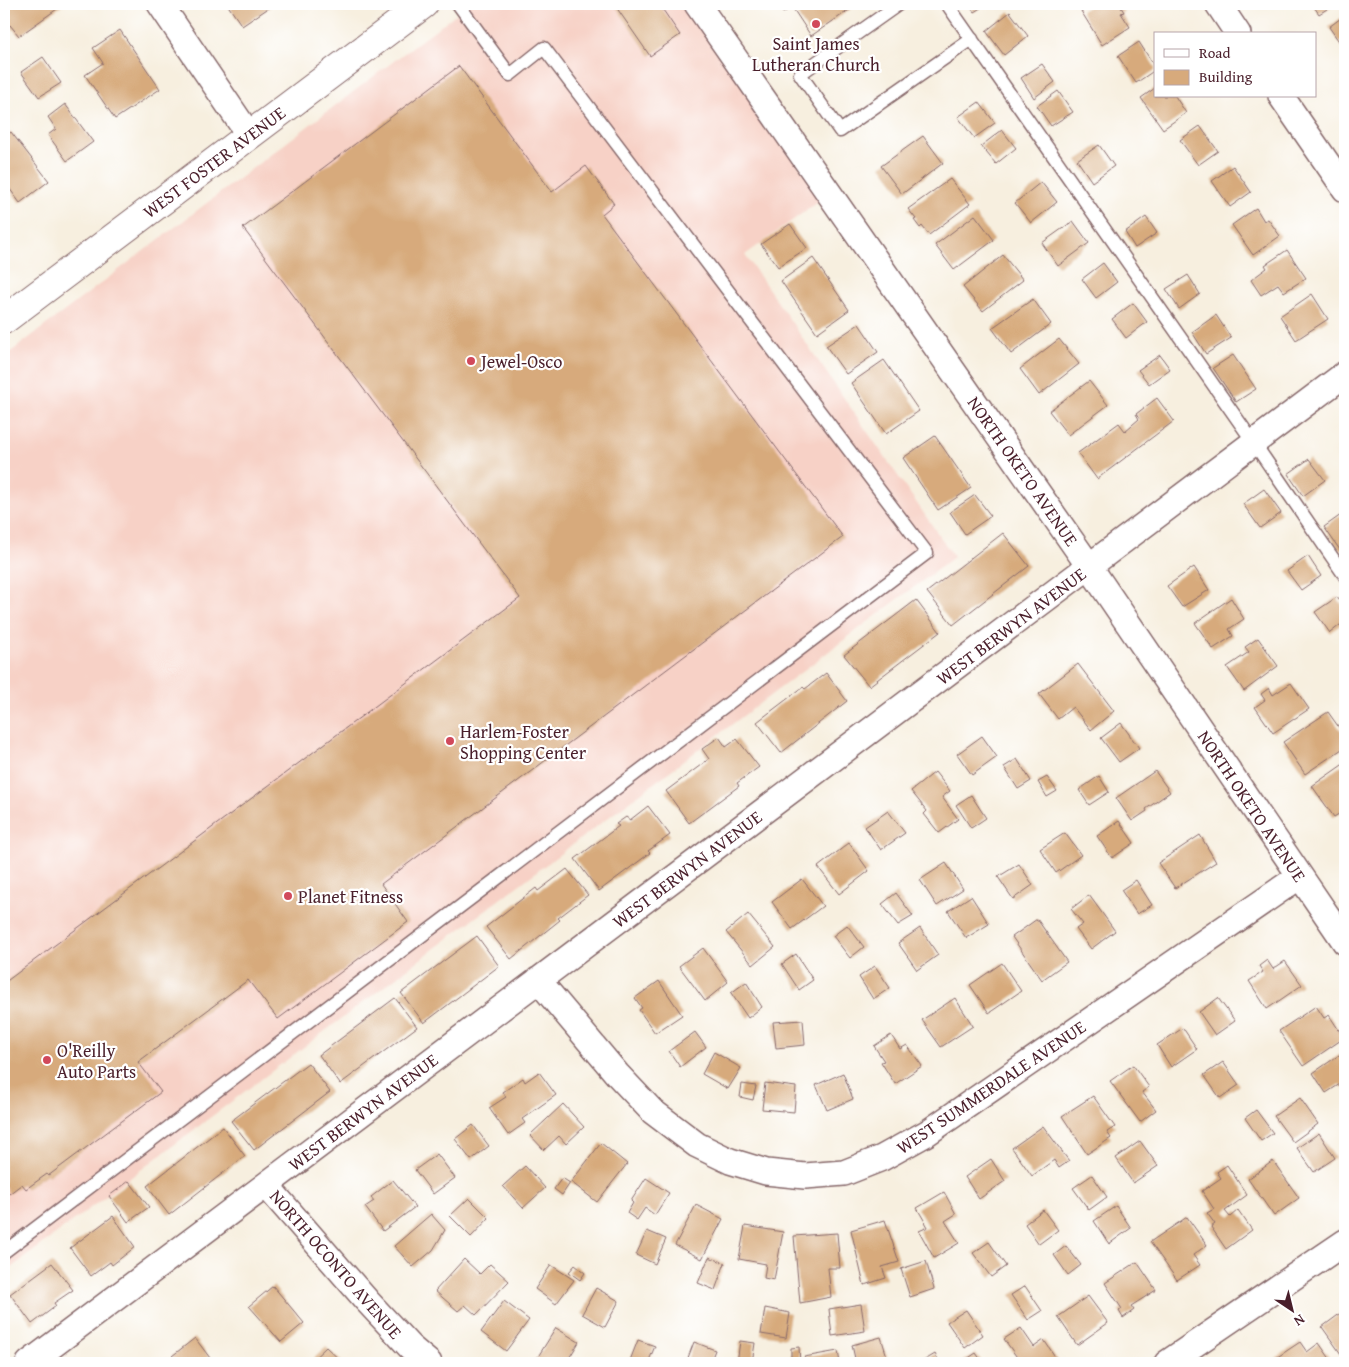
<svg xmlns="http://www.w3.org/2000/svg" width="1349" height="1367" viewBox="0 0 1349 1367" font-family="'Gentium Book Plus',serif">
<rect width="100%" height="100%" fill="#fff"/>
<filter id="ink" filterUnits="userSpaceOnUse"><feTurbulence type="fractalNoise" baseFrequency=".02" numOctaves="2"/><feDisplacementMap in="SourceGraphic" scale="10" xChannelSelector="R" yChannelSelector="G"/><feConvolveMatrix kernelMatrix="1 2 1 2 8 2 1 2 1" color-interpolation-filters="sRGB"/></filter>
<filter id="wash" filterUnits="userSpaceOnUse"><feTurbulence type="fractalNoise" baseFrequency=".0096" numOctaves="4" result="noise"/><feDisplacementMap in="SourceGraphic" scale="20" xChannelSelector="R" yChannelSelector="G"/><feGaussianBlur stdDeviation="1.12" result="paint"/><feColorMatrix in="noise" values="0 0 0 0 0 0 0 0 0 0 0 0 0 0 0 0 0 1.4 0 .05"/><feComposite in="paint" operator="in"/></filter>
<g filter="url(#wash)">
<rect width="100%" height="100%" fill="#f7efdf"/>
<!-- built -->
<path fill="#f7d1c6" d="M469,4h218l135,195 -77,56 209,302 -950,716v-916z"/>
<g id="blocks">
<!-- building -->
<path fill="#d7aa7c" d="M7,4h57l-45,32 -9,-11 -6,4v-23z
M227,4h41l2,3 -28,19z
M614,4h45l21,31 -30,21z
M777,4h81l-47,32 -19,-29 -9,6z
M968,4h19l-13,8z
M1093,4h26l5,8 -3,1 9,14 -28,18 -21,-34z
M1312,4h23l-16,10z
M1010,12l18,24 -24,19 -18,-24z
M1345,15v35l-16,-23z
M120,30l40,59 -45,30 -30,-44 18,-12 -10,-15z
M1139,42l16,25v3l-19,13 -18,-27z
M43,57l18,26 -22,14 -18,-25z
M1042,64l13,18 -21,16 -13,-20z
M459,66l93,126 34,-26 28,38 -12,10 241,323 -462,347 27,38 -130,97 -30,-39 -110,82 23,30 -113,84 -1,-2 -21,15 -4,-5 -13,10 -5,-8v-203l516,-385 -277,-370z
M1155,88v8h20l11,17 -23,16 -22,-31z
M1058,91l15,21 -22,14 -14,-20z
M979,102l16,21 -21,15 -16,-21z
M65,104l28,38 -26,19 -19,-26 8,-6 -8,-12z
M1200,126l18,25 -20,14 -18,-25z
M1002,130l14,18 -20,16 -15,-18z
M11,132l38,49 -29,22 -16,-22v-44z
M923,136l20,27 -41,31 -21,-28z
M1099,145l15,21 -22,16 -15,-22z
M1233,166l18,26 -21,15 -18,-26z
M950,179l20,25 -41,31 -7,-9 -2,2 -6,-8 2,-1 -8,-10z
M1041,182l16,20 -26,21 -16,-20z
M1256,208l8,13 4,-2 12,17 -27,19 -21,-30z
M975,215l19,25 -40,30 -19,-25z
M1146,217l11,16 -22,15 -10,-16z
M1073,221l16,22 -31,23 -16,-23z
M790,224l17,24 -29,19 -17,-23z
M1287,250l19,28 -22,14 -6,-8 -17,11 -10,-15 16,-12 -2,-3z
M1003,255l20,25 -40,31 -20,-24z
M813,258l36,52 -32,23 -36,-52z
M1103,263l14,19 -21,16 -14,-19z
M1188,275l12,19 -21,15 -13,-20z
M1312,294l16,25 -32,21 -16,-24z
M1033,299l18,25 -40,30 -19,-26z
M1133,303l14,19 -21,16 -14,-19z
M1216,315l15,23 -25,16 -14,-22z
M859,324l19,28 -32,22 -20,-28z
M1059,339l20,25 -40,31 -19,-26z
M1160,355l10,14 -21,15 -11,-14z
M1233,355l23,34 -20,13 -23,-34z
M884,360l35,51 -33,23 -35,-51z
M1089,381l19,24 -40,30 -19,-24z
M1157,398l17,23 -77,58 -19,-26 41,-30 6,8 14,-12 -3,-5z
M935,436l36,52 -33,22 -35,-52z
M1309,459l16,21 -22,16 -15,-22z
M1264,489l17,24 -21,15 -17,-24z
M975,495l16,21 -26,18 -15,-22z
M1345,512v34l-5,4 -16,-23z
M1003,533l26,33 -76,59 -26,-33z
M1308,556l13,20 -20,14 -14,-19z
M1194,567l15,23 -27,17 -15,-21z
M1337,597l8,12v12l-15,12 -15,-21z
M1231,598l13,21 -15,10 4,7 -20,13 -18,-26z
M916,600l24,32 -71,54 -25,-31z
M1258,638l20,28 -34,25 -17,-24 22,-15 -4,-5z
M1078,664l36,47 -23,19 -18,-23 -15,12 -19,-25z
M826,673l21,28 -66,52 -24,-31 46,-35 2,2z
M1291,683l18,26 -36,24 -18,-26 10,-7 -4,-6 8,-6 4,7z
M1328,712l17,24v11l-40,27 -22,-32z
M1121,723l18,25 -20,14 -18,-24z
M982,736l15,21 -25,18 -15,-21z
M719,737l7,10 11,-8 22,28 -22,16 2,3 -50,37 -23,-32 43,-32 -7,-10z
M1017,759l14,22 -13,8 -14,-22z
M1345,763v47l-11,7 -22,-31z
M1155,771l15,21 -24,17 1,2 -15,10 -16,-23z
M935,772l15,19 -8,6 16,22 -19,14 -15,-19 3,-3 -16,-20z
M1099,776l10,16 -20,13 -10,-15z
M1047,777l10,14 -10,6 -9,-15z
M971,795l15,23 -15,10 -15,-23z
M648,806l22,29 -22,16 2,2 -51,38 -24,-32 44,-33 -3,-2 10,-7 4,3z
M888,811l17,22 -24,17 -16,-23z
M1119,821l15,22 -22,15 -15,-22z
M1065,833l16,22 -25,18 -16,-24z
M1200,835l16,27 -41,26 -17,-25z
M849,843l20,28 -30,23 -21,-27z
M946,863l17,26 -26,17 -17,-26z
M1019,864l14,21 -20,14 -15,-22z
M567,869l21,26 -30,23 2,2 -49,39 -25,-32 50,-39 2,3z
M802,879l21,27 -31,23 -20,-27z
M1136,880l16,25 -15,9 -16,-24z
M896,893l17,23 -15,9 -16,-21z
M1089,895l26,36 -24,18 -15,-20 7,-5 -12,-15z
M971,896l18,28 -23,14 -18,-27z
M748,914l27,33 -22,18 -27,-33z
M1037,919l30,43 -25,18 -30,-43z
M847,925l17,22 -14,11 -17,-22z
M920,928l18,27 -21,15 -19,-27z
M477,936l22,30 -75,57 -23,-30z
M703,948l25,34 -23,19 -26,-35z
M796,954l17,26 -14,10 -17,-26z
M1267,960l6,9 12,-8 17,24 -35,24 -18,-28 14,-9 -4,-6z
M1002,963l19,28 -32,22 -19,-28z
M875,966l15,22 -17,11 -14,-22z
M659,981l23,34 -27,18 -16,-23 3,-2 -7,-10z
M746,982l16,25 -14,11 -17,-25z
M395,998l22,29 -77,57 -21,-29z
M955,998l18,28 -32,21 -19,-27z
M1218,998l17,23 -20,14 -16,-23z
M1316,1006l8,12 5,-3 15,23 -41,28 -24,-35z
M803,1020l2,25 -29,3 -3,-26z
M1183,1028l14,21 -26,18 -14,-22z
M695,1032l11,15 -26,20 -11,-16z
M891,1035l9,14 7,-4 15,21 -27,18 -14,-22 3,-1 -10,-15z
M1345,1051v37l-1,1 -4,-5 -14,9 -13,-20z
M714,1052l27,16 -13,21 -26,-15z
M1223,1062l16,23 -19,13 -16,-23z
M308,1063l22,29 -76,58 -23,-29z
M1133,1065l16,22 -7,5 14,18 -16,12 -30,-41z
M539,1072l17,23 -34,24 3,4 -17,12 -19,-27 17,-11 -3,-5 20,-14 2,4z
M843,1073l10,26 -26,11 -11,-25z
M765,1083l31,4 -2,25 -32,-3z
M742,1084l14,2 -3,14 -13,-3z
M1093,1096l22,31 -8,5 4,6 -24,16 -25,-38z
M1300,1098l18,26 -25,18 -19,-26z
M563,1104l21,23 -18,17 -7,-8 -15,14 -14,-15z
M1256,1110l17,23 -12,8 -16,-23z
M473,1125l16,21 -18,14 -16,-21z
M1043,1126l26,35 -10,7 -5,-8 -22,16 -20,-28z
M223,1127l22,29 -76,59 -22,-29z
M1319,1133l16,25 -21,14 -17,-24z
M1140,1141l18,25 -25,17 -17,-25z
M601,1143l26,21 -30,38 -26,-20z
M437,1154l18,24 -22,16 -18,-24z
M991,1159l14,22 -26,18 -14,-22z
M1273,1161l26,37 -25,18 -26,-37z
M1227,1165l20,30 -22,16 5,6 8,-7 14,20 -26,19 -15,-22 4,-3 -8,-11 7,-4 -12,-18 19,-13 -4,-6z
M525,1166l20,22 -22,20 -20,-22z
M1092,1175l15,22 -18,13 -16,-22z
M562,1178l8,5 -8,12 -8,-6z
M646,1178l23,15 -14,22 -10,-7 -8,12 -10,-7 6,-10 -2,-2z
M393,1180l22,27 -32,24 -18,-24 9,-6 -3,-4z
M129,1181l20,26 -21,15 -19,-26z
M944,1192l12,22 -11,7 14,22 -25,15 -15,-27 9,-4 -11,-19z
M469,1198l20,20 -18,19 -21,-21z
M696,1205l27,14 -21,40 -27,-14z
M1116,1206l15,22 -22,16 -15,-23z
M1043,1210l15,20 -19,14 -14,-20z
M431,1214l14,16 -12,20 -20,17 -19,-21z
M113,1216l22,31 -23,18 -2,-3 -19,14 -21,-28z
M1187,1217l20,28 -14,10 7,10 -23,15 -27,-38z
M885,1220l14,42 -17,5 4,11 -22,7 -13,-55z
M745,1226l38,6 -9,48 -10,-2 2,-14 -27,-5z
M647,1231l19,8 -11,25 -19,-9z
M837,1233l3,35h-12l3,29 -31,6 -6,-67z
M989,1242l17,24 -15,11 -18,-24z
M1066,1246l15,19 -13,10 -14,-20z
M709,1257l16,6 -10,27 -17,-7z
M464,1259l16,15 10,-10 19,17 -33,34 -11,-10 -7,6 -23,-20z
M926,1261l8,28 -24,8 -9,-28z
M1137,1262l19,28 -25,16 3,4 -11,8 -4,-7 3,-2 -17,-26z
M52,1263l21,27 -19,13 2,3 -24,18 -22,-30z
M551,1265l23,15 -18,24 -21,-15z
M575,1265l10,8 -5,7 -11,-8z
M273,1286l31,37 -23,19 -32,-36z
M1025,1286l17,25 -14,9 -17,-25z
M596,1288l23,13 -14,26 -23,-13z
M1088,1296l20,27 -31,22 -19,-28z
M504,1301l25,19 -23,31 -25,-19z
M861,1304l4,27 -33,5 -3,-27z
M765,1308l25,5 -4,25 -25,-4z
M966,1310l17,25 -18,13 -18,-26z
M1345,1310v41l-4,3 -19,-27z
M556,1328l23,14 -13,21h-32z
M1021,1328l13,19 10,-7 14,21 -3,2h-34l-17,-24z
M881,1337l8,26h-33l-4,-18z
M195,1338l18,24 -1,1h-35l-5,-7z
M638,1340l17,6 -7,17h-19z
M740,1341l15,2 -3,20h-15z
M694,1342l21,8 -5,13h-24z
M1300,1342l7,10 12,-9 14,20h-53l-4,-5z
M326,1347l17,16h-34z
M799,1347l1,16h-9v-15z
M838,1351l2,12h-35l-1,-6z
M976,1353l7,10h-22z
M935,1354l5,9h-20z"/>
</g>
</g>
<g filter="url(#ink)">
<use href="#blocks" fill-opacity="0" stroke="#87686a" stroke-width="1"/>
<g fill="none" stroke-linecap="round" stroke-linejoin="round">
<!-- service casing -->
<g stroke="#87686a" stroke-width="15">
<path id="service" d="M899,4l-99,70 40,57 132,-92
M947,4l307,439 91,133
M4,1252l923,-699 -383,-505 -34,27 -52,-71"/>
</g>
<!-- minor casing -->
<g stroke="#87686a" stroke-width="28">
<path id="minor" d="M160,4l89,131
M697,4l392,562 256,376
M1218,4l20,30
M1281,96l64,93
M538,980l79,94 35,37 45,34 33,16 36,11 39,4 39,-3 38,-15 45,-25 373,-257
M266,1185l102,117 42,45 19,16
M29,1363l1316,-989
M1167,1363l178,-121"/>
</g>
<!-- tertiary casing -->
<g stroke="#87686a" stroke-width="30">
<path id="tertiary" d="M4,320l420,-316"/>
</g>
<!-- service -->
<use href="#service" stroke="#fff" stroke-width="12"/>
<!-- minor -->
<use href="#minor" stroke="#fff" stroke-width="25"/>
<!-- tertiary -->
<use href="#tertiary" stroke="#fff" stroke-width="28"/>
</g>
</g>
<!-- markers -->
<g fill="#d1495b" stroke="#fff" stroke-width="2">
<circle cx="816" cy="24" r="5"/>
<circle cx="471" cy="361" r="5"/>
<circle cx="450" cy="741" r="5"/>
<circle cx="288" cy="896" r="5"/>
<circle cx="47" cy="1060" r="5"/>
</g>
<g text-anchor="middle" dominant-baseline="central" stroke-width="4.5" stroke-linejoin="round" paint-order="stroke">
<!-- poi labels -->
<g font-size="18" fill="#4a1f2b" stroke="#fff" text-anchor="start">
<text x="816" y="43" text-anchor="middle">Saint James<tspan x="816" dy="21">Lutheran Church</tspan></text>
<text x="481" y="361">Jewel-Osco</text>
<text x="460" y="731">Harlem-Foster<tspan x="460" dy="21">Shopping Center</tspan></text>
<text x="298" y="896">Planet Fitness</text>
<text x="57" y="1050">O'Reilly<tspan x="57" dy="21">Auto Parts</tspan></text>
</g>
<!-- street labels -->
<g font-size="18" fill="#4a1f2b" stroke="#fff">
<text transform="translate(214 162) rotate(-37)">WEST FOSTER AVENUE</text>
<text transform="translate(1023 471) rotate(55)">NORTH OKETO AVENUE</text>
<text transform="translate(1011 626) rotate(-37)">WEST BERWYN AVENUE</text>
<text transform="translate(1252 806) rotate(56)">NORTH OKETO AVENUE</text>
<text transform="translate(687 869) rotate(-37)">WEST BERWYN AVENUE</text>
<text transform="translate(991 1087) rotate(-34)">WEST SUMMERDALE AVENUE</text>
<text transform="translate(363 1112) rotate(-37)">WEST BERWYN AVENUE</text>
<text transform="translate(336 1264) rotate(49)">NORTH OCONTO AVENUE</text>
</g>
</g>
<!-- margin -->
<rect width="1349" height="1367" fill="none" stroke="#fff" stroke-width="20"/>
<!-- legend -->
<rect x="1154" y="32" width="162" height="65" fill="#ffffff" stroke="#b7a5aa"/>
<rect x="1164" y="49" width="25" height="8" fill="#ffffff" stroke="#b7a5aa"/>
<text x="1199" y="58" font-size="15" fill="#4a1f2b">Road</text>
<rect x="1164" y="70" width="25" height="15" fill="#d7aa7c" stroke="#b7a5aa"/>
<text x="1199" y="82" font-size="15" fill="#4a1f2b">Building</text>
<!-- north arrow -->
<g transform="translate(1292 1310) rotate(145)" stroke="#ffffff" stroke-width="4" paint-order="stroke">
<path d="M0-4L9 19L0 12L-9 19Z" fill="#4a1f2b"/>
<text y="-8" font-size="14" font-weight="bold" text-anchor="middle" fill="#4a1f2b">N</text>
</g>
</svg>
